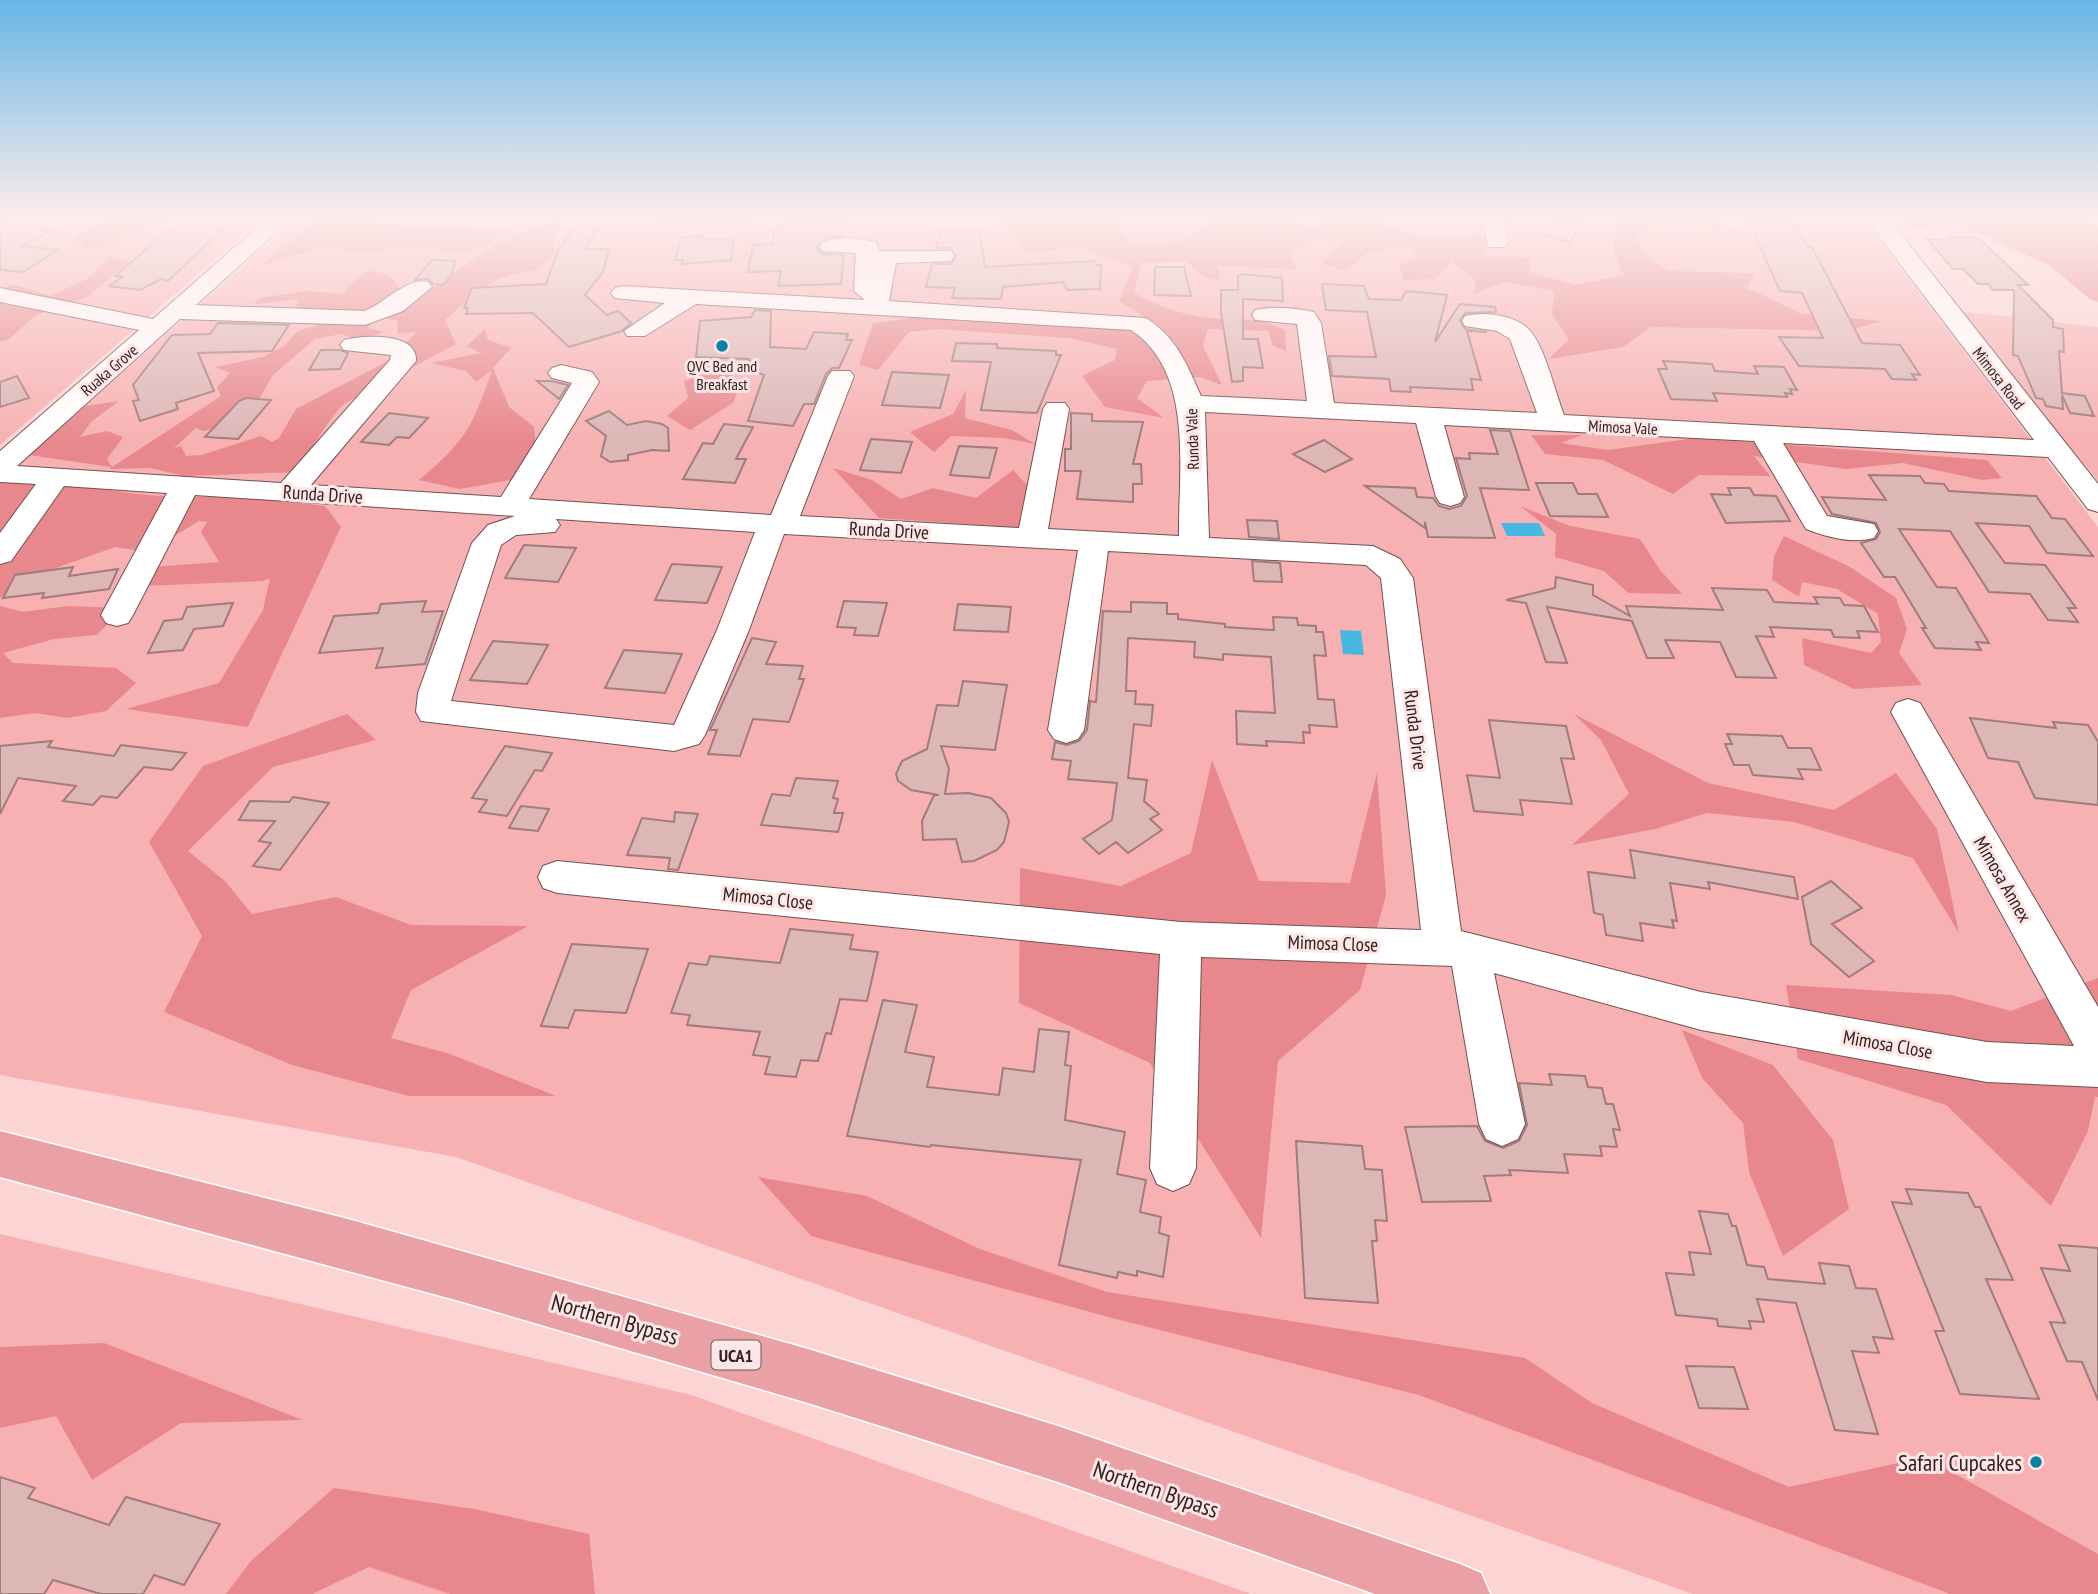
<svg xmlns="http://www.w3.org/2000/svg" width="2098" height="1594" viewBox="0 0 2098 1594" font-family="'PT Sans Narrow',sans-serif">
<rect width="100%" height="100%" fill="#fcd4d4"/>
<!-- green -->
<path fill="#f7b1b2" d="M0,218h263l-263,227z
M298,218h1564l236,309v1067h-405l-1237,-437 -456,-82v-594z
M1958,311l140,16v154z
M0,1234l691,161 560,199h-1251z"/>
<!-- forest -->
<path fill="#e8888c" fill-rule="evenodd" d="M104,218h68v1l-83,31 -17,-14 32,-13z
M320,218l101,9 92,2 -27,17 -28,8 -39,-8 -50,6 -49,-4 -58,17z
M625,218h126l-12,11z
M1001,218h115l14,27c32,1 57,-1 80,-27h66l35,9 26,-9h42v5l49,15 65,-4 -14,21 52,3 -2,14 46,13 50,-10c-14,-19 -14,-35 -2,-57h87l14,14 -47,-10 -40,11 4,18 27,20 87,2 -8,15 56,26 79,7 -34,10 -197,-4 -28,20 -74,12 20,-20 -17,-24 2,-24 -50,-9 -30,12 2,-13 -24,-20 -17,18 -32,1 -4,-15 22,-8 -14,-12 -40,8 -20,18 -25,-7 21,-23 -32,-2 -23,13 9,17 -79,-3 2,15 -17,-4 -16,-16 -46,2 -7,30c25,14 49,22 77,25 28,3 48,-2 74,12l1,21 -13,-5 -5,-15 -60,-2 -5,17 19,39 -22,-8 -53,4 -10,17 27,20 -59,-11 -23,-31 33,-16 2,-11 -48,-11 -132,-9 -28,3 -31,38 -19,-5 14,-42 49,-6 166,10 70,-2 -39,-24 14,-34 -51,-18 -56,2z
M1896,218h179l23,7v77l-7,-2 -42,-35 -92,-41 -49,5z
M556,221l5,6 -8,13 1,13c-25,29 -24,13 -52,25 -16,6 -43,29 -57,42l11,24 -112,60c-20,20 -32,46 -49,68l-111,4 -34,-8 -41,1 2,-2 -82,-12 56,-49 34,-5 -28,21 -11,15 27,-6 16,6 -16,22 5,8 109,-71 -4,-9 13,-14 -15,-6 48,-10 22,-12 13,-14 23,-7 21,-1 -46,-14 2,-10 -44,5 6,-6 45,-7 38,3 7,-10 18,-13c19,1 28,7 36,25l12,4c45,-32 85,-66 140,-79zM378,317l19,4 1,13 19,-2 -31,30 -90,47 -17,29 -7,4 -11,-6 -59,19 -16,1 -5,-10 -7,2 22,-20 7,3 43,-9 27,-47 42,-36 26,-5 17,6 27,-8 -17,-4z
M109,257l21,4 -43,36 -51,18 -27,24 -9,3v-52l12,-6 38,12 39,-18z
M485,329l3,11 23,8 -18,20 16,39 25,20 4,48 -78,14 -41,-9c47,-39 53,-53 73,-110l-16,12 -10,-11 -35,-8 50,-10 -14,-7z
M726,367l14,18 -7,18 -43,27 -23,-14 21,-18 -4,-17z
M966,390l-1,28 47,12 23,14 -31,-6 -53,-2 -17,16 -24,-20 43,-18z
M1531,435h51l-21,8 47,7 87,-12 292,22 15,18 -20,2 -79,-17 -57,6 -92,-13 16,20 -71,-1 -26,19 -70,-34 -58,-6z
M833,468l39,12 29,19 32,-11 43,10 37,-28 17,18 -9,27 2,13 -144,-10z
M67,477c59,25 125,18 187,21 24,2 47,5 71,8l16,21 -93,200 -122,-18 93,-26 44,-73 7,-32 -7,3 -141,6 31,-20 66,-5 -18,-30 6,-10 -8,-1 -51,31 -33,-5 -93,33 -22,18v-117z
M1520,506l50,20 70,13 20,31 22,24 -54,-1 -24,-22 -49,-14 1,-23z
M1784,536l66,31 46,31 11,31 -8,24 23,32 -68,4 -50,-24 -2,-27 69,15 10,-11 -3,-28 -41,-25 -35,-7 -3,15 -27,-17 2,-24z
M0,606l23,6 44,-6 59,2 -30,27 -42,4 -51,14 10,10 103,5 20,15 -30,28 -39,7 -32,-5 -35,5z
M347,714l29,26 -103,27 -85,84 37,30 27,33 84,-17 75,28 117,1 -117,64 -20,48 59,16 106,42h-147l-117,-31 -128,-53 38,-76 -53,-94 54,-76z
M1574,714l134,69 126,27 62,-37 41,56 22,104 -46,-75 -119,-36 -87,-9 -52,16 -83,16 57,-51 -28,-54z
M1212,760l47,121 91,2 27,-110 9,122 -26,95 -82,71 -17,177 -111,-175 -131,-60 1,-135 101,18 70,-33z
M2098,978v119h-3l-7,34 -37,75 -105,-101 -148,-46 -12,-74 165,10 60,16z
M1682,1030l91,35 60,75 16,69 -66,47 -34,-84 -6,-49 -41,-45z
M758,1177l109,19 113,53 127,43 418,66 67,45 197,84 136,-30 173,97v40h-148l-531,-199 -307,-77 -301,-82z
M104,1343l199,77 -122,3 -89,57 -36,-64 -56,12v-81z
M334,1488l140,21 115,25 6,60h-145l-81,-27 -57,27h-86l25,-33z"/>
<!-- water -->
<path fill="#46b8e2" d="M1501,523h38l6,13h-38z
M1340,630l21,1 3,24 -21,-1z"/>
<!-- building -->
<path fill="#ddb6b6" stroke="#a07c7c" stroke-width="2" d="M785,218h58v18l-14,1 -13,9 6,8 22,1 -3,29 -63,2 3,-15 -33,1 5,-27 20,-1 1,-14 9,-1z
M1556,218h27l-12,24 -25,-6z
M1747,218h41l20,29h4l50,96 38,2 20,30 -8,-1 4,6 -24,-1 -7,-10 -86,-3 -20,-29 44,1 -21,-45 -22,-2z
M0,223l50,8 -28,15 36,4 -35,22 -23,-2z
M170,229h53l-55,52 -7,-2 -21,11 -31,-4 13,-9 -7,-1z
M573,229h25l-13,20h24l-6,23 -18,23 22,20 11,-4 13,12 -9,8 -53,16 -36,-34 -67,1 2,-6h-4l8,-20 74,-4 11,-31z
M979,229l6,38 110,-6 1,4h5l-1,24 -33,1 -4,-8 -60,5 -2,12 -49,-1 3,-10 -29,-1 6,-23h19l5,-7 -5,-9h-15l5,-18z
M704,236l-1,3 31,1 -3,20 -49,4 1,-4h-8l6,-23z
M1950,237l29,1 49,47h-10l35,35v7l10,2 1,23 -5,-1 3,42 23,3 9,20 -24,-3 -8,-18 1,14 -17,-3 -3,-7 -7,-1 -18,-42 -5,-1 1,-65h-21l-5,-6h-10l-15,-15h-10l-26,-30 26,1z
M432,260l24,1 -5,14 -8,10 -10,-1 -5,-5 -13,1z
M1155,267h29l7,29 -37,-1z
M1243,274l39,4 1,23 -40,-2v40h15l5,29 -20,-1v14l-11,1 -11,-70v-22h17v-14z
M1322,284l42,2 5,13 32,1 5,-9 41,4 -12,47 25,-38 35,3 1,5 -31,1 -5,7 5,9 22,3 -20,-1 14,49 -10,-1 2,11 -63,-3 1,5 -20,-1 -2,-12 -57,-3 -3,-20 47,1 -9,-45 -41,-2z
M755,310l16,1 -1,36 36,2 8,-17 34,2 -2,6h6l-13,28h-7l-6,6 -12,30h-10l-11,22 -45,-5 16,-46 -13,-5 -2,-11 -53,-2 4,-36 51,-4z
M218,323l71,2 -17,26 -74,2 16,38 -38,12 2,6 -38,12 -7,-20 6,-1 -6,-15 39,-50 38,-1z
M956,343l41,1v4l59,3v4h5l-24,58 -56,-3 10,-48 -39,-1z
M321,350h19l8,3 -8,16 -31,1z
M1663,361l49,3 3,7 43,3 -4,-8 30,1 13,23 -7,-1 2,5 -7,-1 2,4 -74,-4 4,8 -46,-2 -13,-30h9z
M892,372l57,3 -9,33 -58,-3z
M17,376l12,22 -29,9v-25z
M537,381h14l17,4 -9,14z
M246,398l25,2 -33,39 -33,-2 34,-36z
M609,411l18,14 19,-4 16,3 6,4 1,23 -17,-1 -24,5v5l-18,2 -9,-6 5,-20 -20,-15z
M389,413l39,5 -19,20 -12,-1 -8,8 -28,-3z
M1071,413l21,1v7l51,1 -10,42h8l1,20h-9v18l-56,-3 4,-28h-16v-22h6z
M724,424l29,3 -17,32h10l-11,24 -52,-4 20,-36 10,1z
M1490,430l20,1 19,59 -49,-2 15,50 -67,-1 -3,-15v6l-60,-42 50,2 2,9 16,1 6,8 10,3 12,-3 6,-10 -11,-38 14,1 -1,-6 29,1z
M871,439l41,3 -11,31 -41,-3z
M1324,440l28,19 -27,13 -32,-18z
M959,446l38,2 -8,30 -39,-3z
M1869,475l51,1 5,7 19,1 5,7 87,5 16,22 13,1 28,37 -46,-3 -18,-27 -53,-3 29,40 40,2 31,43h-8l10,14 -30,-2 -18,-26 -41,-2 -39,-61 -51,-2 38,58 19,1 33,55 -13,-1 5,8 -46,-2 -13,-20h4l-31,-51h-11l-23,-34 15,-4 4,-7 -4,-9 -44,-9 -10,-17 64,3z
M1536,483h37l5,11h19l11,23 -58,-1z
M1728,488h22l4,7 22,1 14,25 -64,2 -15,-29 20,1z
M1247,520l30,1 2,18 -30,-2z
M524,545l52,3 -18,34 -53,-4z
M1252,561l28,2 2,19 -28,-1z
M672,564l50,3 -15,36 -52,-3z
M73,567l-4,9 49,-7 -9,20 -67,9 2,-5 -41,5 12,-23z
M1556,577l37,8v10l37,21 -4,-10 97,4 -11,-22 55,2 7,12 44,2 -4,-7 26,1 4,7 20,1 14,26 -21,-1 3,7 -26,-1 -3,-7 -61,-3 4,10 -18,-1 20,42 -40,-1 -16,-35 -55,-2 9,18h-27l-15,-37 -85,-14 20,56 -21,-1 -20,-59 -20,-3 49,-12z
M426,601l-4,11 21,-1 -18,53 -49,4 7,-20 -64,5 15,-37 44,-3 3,-9z
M844,601l43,2 -9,33 -24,-1 2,-7 -19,-1z
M1131,602l36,1v11h11v5l47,5v3l49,3 -1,-13 24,1 1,7 18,1v6h7l3,24 -12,-1 4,44 16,1 3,27 -28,-2 1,8 -7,-1 1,11 -38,-2 1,5 -30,-2 -1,-33 39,2 -4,-56 -48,-3v6l-29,-3 1,-15 -67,-4 -2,53h10l-1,13 18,1 -2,21 -17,-2 -6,54 19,2 -3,21 15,13 -9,5 12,11 -34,23 -12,-11 -17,12 -16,-15 29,-19 5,-37 -49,-4 3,-18 -19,-2 3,-17 12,3 12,-4 8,-11 3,-29 6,1 7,-91 28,1z
M233,603l-10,23 -29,3 -11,21 -35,3 16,-32 18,-2 5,-12z
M958,604l53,3 -3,25 -54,-2z
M752,638l24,4 -10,22 37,2 -4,13h5l-15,43 -36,-3 -13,37 -32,-2 9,-24h-7z
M493,641l55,4 -21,39 -57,-4z
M624,650l58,4 -17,39 -60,-5z
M963,681l44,4 -12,65 -54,-4 8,23 -4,25 23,-1 23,5 15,15 3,9 -5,20 -7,8 -23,11 -12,1 -6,-23 -33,1 -1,-19 12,-26h5l-28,-5 -13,-9 -2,-7 6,-13 25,-12 10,-44 21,1z
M1970,718l86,10 -3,-6 35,3 10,17v63l-63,-7 -17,-36 -30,-4z
M1489,720l77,6 8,33 -13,-1 11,46 -52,-4 3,15 -49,-4 -7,-36 33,3z
M1727,734l55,2 6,12h23l10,22 -23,-1 5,10 -50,-4 -4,-10h-15l-9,-21h7z
M52,741l-4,6 66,9 7,-11 65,8 -14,17 -28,-3 -27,31 -16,-2 -8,9 -30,-4 13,-15 -58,-8 -18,36v-68z
M505,746l47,7 -10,18 -7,-1 -28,46 -28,-4 8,-12 -15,-2z
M796,778l42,3 -5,17 5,1 -4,14h9l-5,19 -77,-7 11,-31 18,2z
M293,797l36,6 -49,67 -27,-4 18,-23 -12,-2 16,-20 -36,-1 11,-19 39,1z
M521,806l28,3 -11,22 -29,-3z
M675,812l23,2 -20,56 -10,-1 2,-11 -43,-3 15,-37 32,4z
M1630,850l164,27 4,22 -90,-17 2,7 -40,-6 7,38 -5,-1 2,8 -34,-5 3,18 -37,-6 -3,-20 -9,-2 -6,-41 47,6z
M1831,881l31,27 -30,16 42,37 -25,16 -38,-33 -9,-47z
M790,929l63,6 -3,14 28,3 -11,49 -27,-2 -9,35 -5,-1 -8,28 -17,-1 -5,17 -31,-3 5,-17 -17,-2 7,-23 -73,-7 3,-10 -19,-2 18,-50 18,2 3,-9 70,7z
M572,944l76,5 -22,64 -51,-3 -7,18 -27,-2z
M883,1000l34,5 -12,47 29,5 -7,30 72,8 4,-27 31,4 5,-43 30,3 -4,33 6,1 -6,54 60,12 -8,42 29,6 -6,32 21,5 -2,16 10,3 -6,41 -26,-6v5l-19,-4 -1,6 -58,-13 22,-105 -150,-15 -1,2 -83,-11z
M1549,1074l36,2 3,11 14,1 4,16h7l7,26 -7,-1 4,18 -17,-1 2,10 -38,-2 4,19 -59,-3 2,5 -27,1 7,25 -69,1 -17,-75 72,-1 8,15 18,7 16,-7 8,-16 -8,-42 33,2z
M1296,1141l66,5 3,23 17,1 5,51 -12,-1 2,21h-5l6,62 -73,-5z
M1906,1189l62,4 7,14h5l33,73 -27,-1 53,120 -79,-5 -25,-63h9l-52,-129 20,2z
M1699,1211l29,3 4,12h4l11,39 17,2 4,12 57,5 -6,-21 30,3 7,22 20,1 17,50 -20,-2 6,16 -27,-2 26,83 -43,-4 -39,-127 -39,-4 7,23 -15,-1 2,8 -33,-3 -1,-7 -41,-4 -10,-42 28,2 -5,-23 22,2z
M2059,1245l39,3v152l-16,-38 -15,-1 -17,-39 15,1 -24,-55 29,3z
M1686,1366l48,1 14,42 -49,-1z
M0,1477l35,11 -7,10 81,27 17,-28 94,27 -36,61 -30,-10 -11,19h-42l-48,-14 -9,14h-44z"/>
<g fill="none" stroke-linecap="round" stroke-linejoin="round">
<!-- minor casing -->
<g stroke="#725051" stroke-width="2">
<path id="minor" d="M268,218h24l-96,87 169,6c20,-8 42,-34 63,-29l4,5 -29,24 -38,14 -185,-6 -163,147 264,17 109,-123 1,-5 -47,-5 -4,-5 4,-5c20,-5 74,-8 72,21l-105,124 190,12 71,-114 -20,-5 -4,-5 4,-5 9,-3 31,7 7,10 -70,117 242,16 57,-139 4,-5h18l4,5 -54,140 219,12 24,-119 4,-6h18l4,6 -21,120 131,7c-1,-66 16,-164 -48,-206l-435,-26 -51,32h-18l-3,-5 41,-28 -50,-5 -4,-5 4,-5 8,-2 242,14 -11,-9 2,-38 -34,-2 -3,-5c9,-12 43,-7 57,-4l3,9h72l3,5 -3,5 -55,2 -7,38 257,17c31,20 40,45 55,78l106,5 -10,-77 -42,-4 -3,-5 3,-5c18,-4 41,-2 59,2l7,11 13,80 203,10 -27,-74 -13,-8 -32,-5 -3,-5 3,-5c20,-5 54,-1 67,17 14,19 23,58 32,82l470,25 -169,-222h23l210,266v28l-10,-3 -40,-52 -265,-14 44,73 47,8 4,7 -4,7c-23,6 -47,-1 -68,-9l-52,-88 -310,-16 20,72 -4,6 -10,3 -10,-3 -4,-6 -20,-74 -211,-11 4,126 164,8 27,13 13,19 48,353 240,61 286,50 87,4 -183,-334 5,-9 12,-4 12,4 178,304v80l-111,-5 -286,-52 -207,-57 31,151 -7,15 -16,7 -16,-7 -7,-15 -27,-158 -251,-9 -5,211 -7,16 -16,7 -16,-7 -7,-16 10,-214 -603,-61 -14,-5 -5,-11 5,-11 14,-5 624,61 240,8 -40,-352 -15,-13 -258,-14 -24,179 -6,9 -12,4 -12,-4 -6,-9 30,-180 -294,-16 -35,96 -44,105 -6,9 -25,7 -253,-30 -5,-9 2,-19 54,-150 16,-18 27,-9 -320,-21 -62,120 -5,8 -11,3 -11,-3 -5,-8 66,-122 -103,-7 -53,75 -11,3v-31l36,-49 -36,-2v-31l139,-121 -139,-28v-14l153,31zM556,519l199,13 -38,98 -43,95 -223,-24 50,-156 15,-10 39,-3 5,-7z
M1481,218h22l5,24 -3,5h-16z
M1719,218h22l1,3 -11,7 -8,-2z"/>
</g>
<!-- major casing -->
<g stroke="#fff" stroke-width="3">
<path id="major" d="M0,1131l348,88 460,130 250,77 402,138 21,9 9,21h-115l-317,-112 -250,-79 -345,-101 -463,-125z"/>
</g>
<!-- minor -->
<use href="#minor" fill="#fff" fill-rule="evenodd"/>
<!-- major -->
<use href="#major" fill="#e9a1a6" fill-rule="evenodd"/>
</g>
<!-- sky -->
<linearGradient id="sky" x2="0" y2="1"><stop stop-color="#67b6e6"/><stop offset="0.49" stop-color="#feecec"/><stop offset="1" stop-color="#feecec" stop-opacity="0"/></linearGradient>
<rect width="2098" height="442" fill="url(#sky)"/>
<!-- markers -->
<g fill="#0a83a8" stroke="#fee6e6" stroke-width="2.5">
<circle cx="722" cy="346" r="7"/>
<circle cx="2036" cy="1462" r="7"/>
</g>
<g text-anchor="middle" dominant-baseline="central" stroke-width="6" stroke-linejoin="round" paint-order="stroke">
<!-- far-poi labels -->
<g font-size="16" fill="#302121" stroke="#fee6e6">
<text x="722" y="366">QVC Bed and<tspan x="722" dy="18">Breakfast</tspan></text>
</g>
<!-- far-street labels -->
<g font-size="16" fill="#302121" stroke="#fee6e6">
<text transform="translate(109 370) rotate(-41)">Ruaka Grove</text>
<text transform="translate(1999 378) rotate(52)">Mimosa Road</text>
<text transform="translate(1623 427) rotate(3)">Mimosa Vale</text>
<text transform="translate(1192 439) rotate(-92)">Runda Vale</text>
</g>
<!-- shield labels -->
<rect fill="#fee6e6" stroke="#6e5c5c" stroke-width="2" x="711.5" y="1340.5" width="49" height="29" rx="5"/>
<g font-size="18" font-weight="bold" fill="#302121">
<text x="736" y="1355">UCA1</text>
</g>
<!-- street labels -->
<g font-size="19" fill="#302121" stroke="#fee6e6">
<text transform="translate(323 494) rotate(4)">Runda Drive</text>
<text transform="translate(889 530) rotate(3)">Runda Drive</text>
<text transform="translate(1416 730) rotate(83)">Runda Drive</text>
<text transform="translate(2003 879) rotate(60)">Mimosa Annex</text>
<text transform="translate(768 898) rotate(6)">Mimosa Close</text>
<text transform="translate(1333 943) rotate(2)">Mimosa Close</text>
<text transform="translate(1888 1044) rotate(10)">Mimosa Close</text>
</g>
<!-- near-street labels -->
<g font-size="23" fill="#302121" stroke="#fee6e6">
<text transform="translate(615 1319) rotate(16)">Northern Bypass</text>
<text transform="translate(1156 1489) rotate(19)">Northern Bypass</text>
</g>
<!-- near-poi labels -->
<g font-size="23" fill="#302121" stroke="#fee6e6" text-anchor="end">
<text x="2022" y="1462">Safari Cupcakes</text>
</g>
</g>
</svg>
